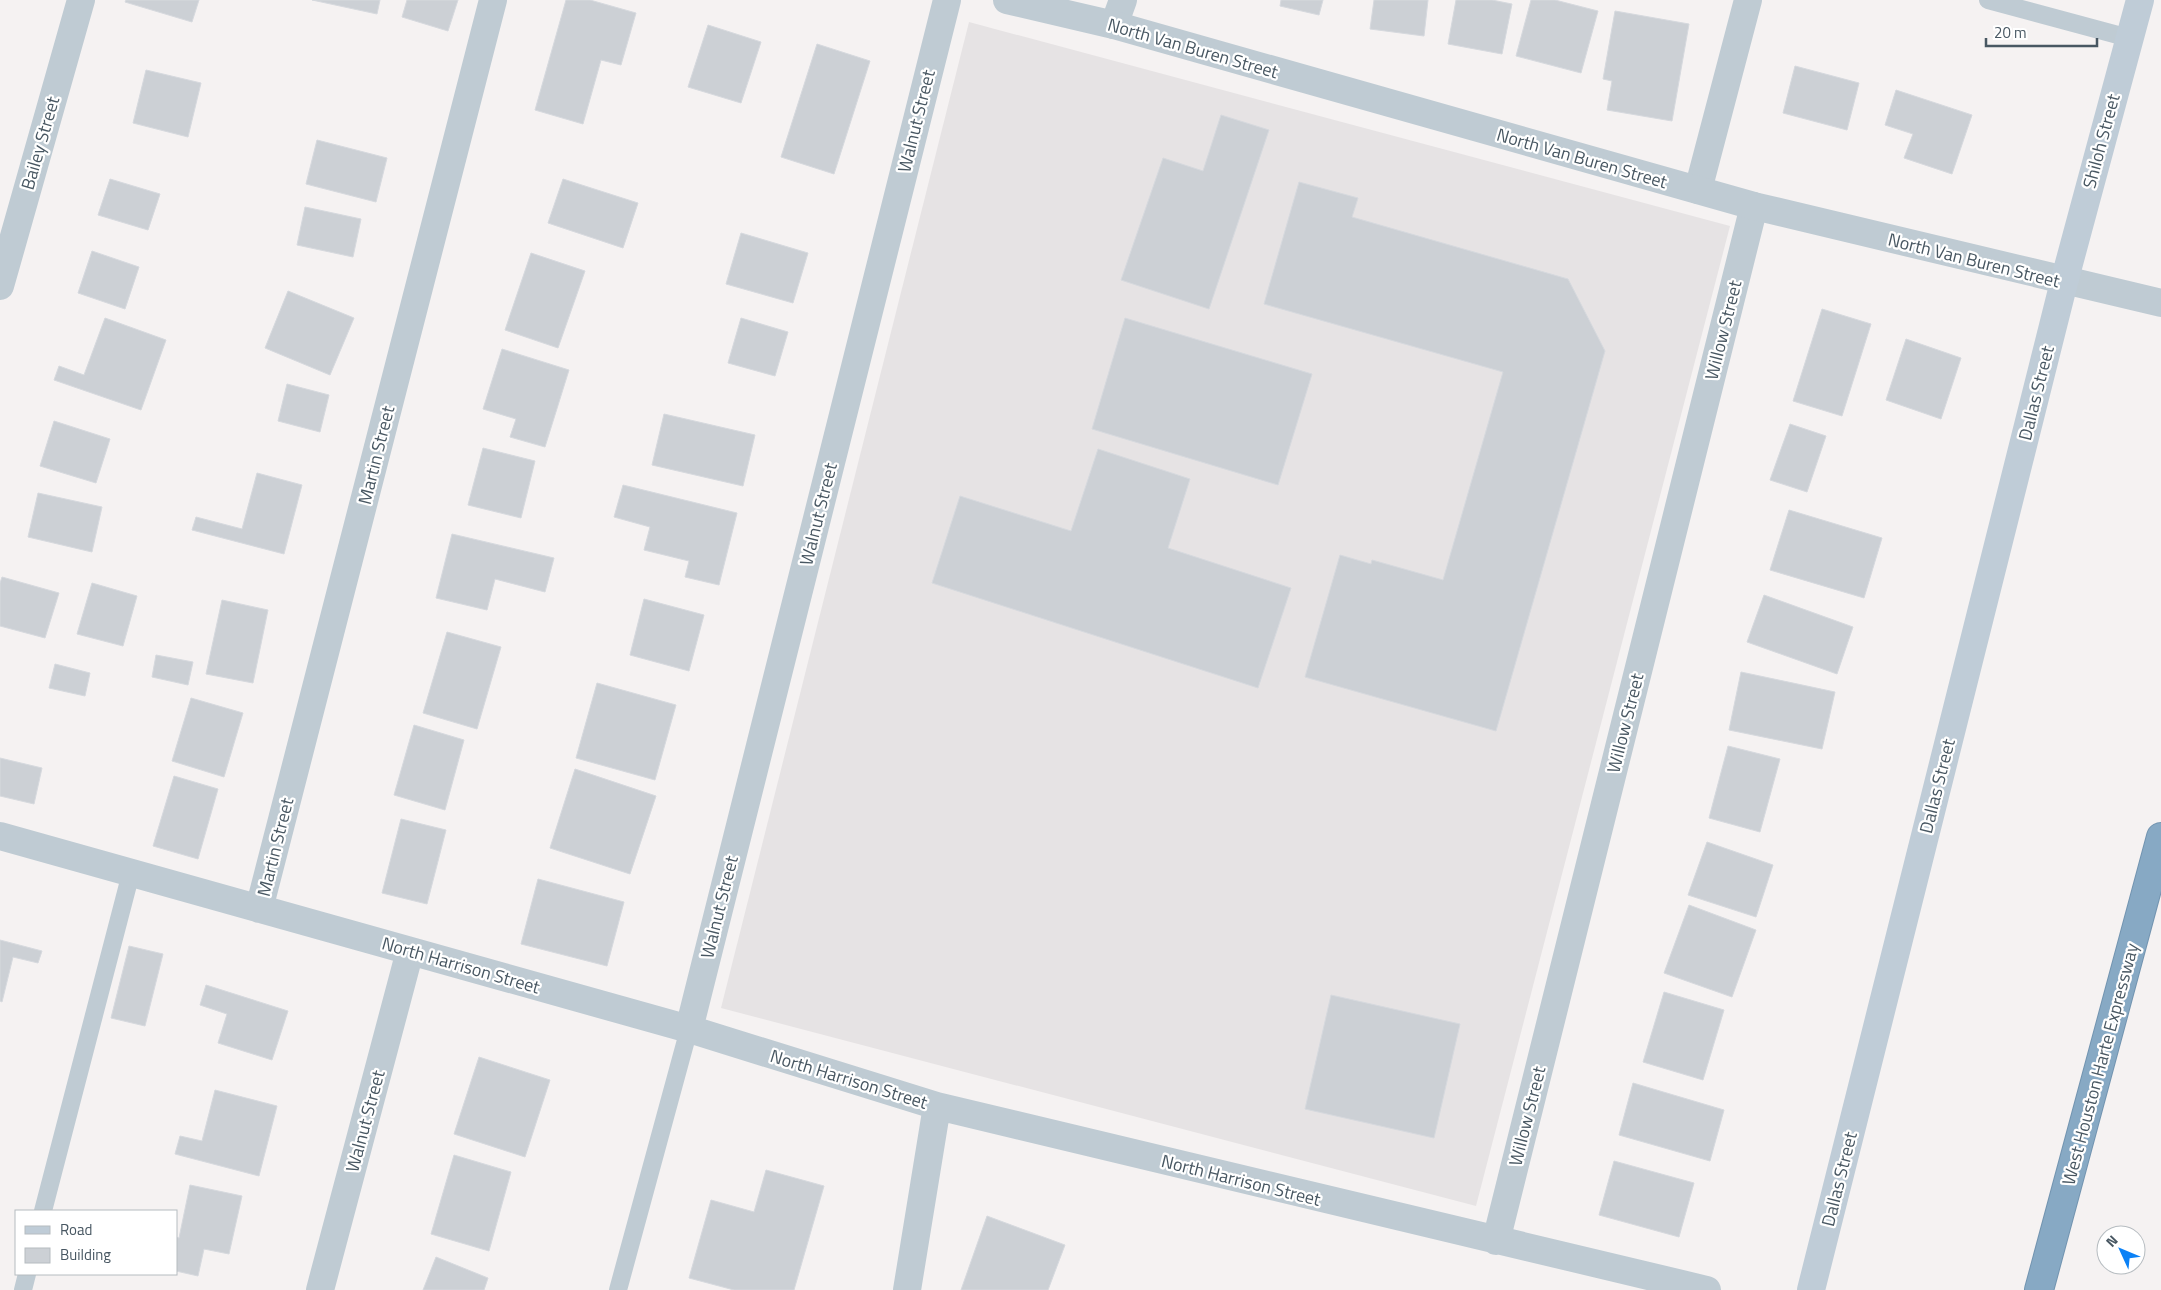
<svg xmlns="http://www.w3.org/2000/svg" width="2161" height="1290" viewBox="0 0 2161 1290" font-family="'Titillium Web',sans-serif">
<rect width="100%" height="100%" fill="#f5f2f2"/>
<!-- education -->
<path fill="#e6e3e4" d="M969,22l761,204 -254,980 -755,-198z"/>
<!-- building -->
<path fill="#ccd0d5" stroke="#d6d9de" d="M126,0h73l-7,22 -67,-20z
M312,0h68l-3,14z
M407,0h51l-10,31 -46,-14z
M566,0h24l46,13 -15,52 -20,-5 -18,64 -48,-14z
M1281,0h42l-4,15 -39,-9z
M1374,0h54l-4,36 -54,-7z
M1456,0h36l20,4 -10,50 -54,-10z
M1531,0h24l43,11 -17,62 -65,-17z
M1615,11l74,13 -17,97 -65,-11 5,-29 -9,-2z
M708,25l53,17 -20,61 -53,-16z
M817,44l53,17 -36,113 -53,-17z
M1795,66l64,17 -12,47 -64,-17z
M146,70l55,13 -13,54 -55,-14z
M1896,90l76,25 -20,59 -48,-16 9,-24 -28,-9z
M1221,115l48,15 -60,179 -88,-29 42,-122 40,13z
M317,140l70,18 -11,44 -70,-18z
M110,179l50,15 -12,36 -50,-15z
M563,179l75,24 -15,45 -75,-25z
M1299,182l59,16 -6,19 216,62 37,72 -109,380 -191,-54 35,-122 31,9 1,-4 71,20 60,-208 -239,-68z
M305,207l56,12 -8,38 -56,-12z
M741,233l67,20 -15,50 -67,-19z
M92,251l47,16 -14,42 -47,-16z
M531,253l54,18 -27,77 -53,-18z
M288,291l66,27 -24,57 -65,-27z
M1822,309l49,15 -29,92 -49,-15z
M105,318l61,22 -25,70 -87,-30 5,-14 25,9z
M741,318l47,14 -13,44 -47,-13z
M1125,318l187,56 -34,111 -186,-56z
M1906,339l55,19 -20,61 -55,-19z
M502,349l67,21 -24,77 -35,-10 6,-18 -33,-10z
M287,384l42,11 -9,37 -42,-11z
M664,414l91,21 -12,51 -91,-21z
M54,421l56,18 -14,44 -56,-17z
M1790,424l36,12 -19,56 -37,-12z
M483,448l52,13 -14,57 -53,-13z
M1098,449l92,30 -22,69 123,40 -33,100 -326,-105 28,-87 111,35z
M257,473l45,12 -18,69 -92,-24 4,-13 46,12z
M623,485l114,28 -18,72 -34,-8 4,-16 -45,-11 6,-23 -36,-10z
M38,493l64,14 -10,45 -64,-15z
M1789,510l93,28 -18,60 -94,-28z
M452,534l102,24 -9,34 -50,-13 -8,31 -51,-12z
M2,577l57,16 -14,45 -45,-12v-43z
M92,583l45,13 -14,50 -46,-12z
M1764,595l89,32 -16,47 -90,-32z
M644,599l60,16 -15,56 -59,-16z
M222,600l46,10 -15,73 -47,-9z
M447,632l54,15 -24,82 -54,-16z
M156,655l37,7 -5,23 -36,-8z
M55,664l35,9 -5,23 -36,-8z
M1741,672l94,20 -13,57 -93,-19z
M597,683l79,22 -21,75 -79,-22z
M191,698l52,15 -19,64 -52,-16z
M414,725l50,15 -19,70 -51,-15z
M1728,746l52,13 -20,73 -51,-14z
M0,758l42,10 -8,36 -34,-8z
M575,769l81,27 -26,78 -80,-26z
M174,776l44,13 -20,70 -45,-13z
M401,819l45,11 -19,74 -45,-11z
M1707,842l66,23 -17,52 -68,-22z
M538,879l86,23 -17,64 -86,-22z
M1689,905l67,25 -24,67 -68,-24z
M0,940l42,11 -4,12 -25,-6 -11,45 -2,-1z
M129,946l34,8 -18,72 -34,-8z
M206,985l82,26 -16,49 -54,-17 9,-29 -27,-9z
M1664,992l60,18 -21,70 -60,-18z
M1331,995l129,29 -26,114 -129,-29z
M479,1057l71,23 -25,77 -71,-23z
M1633,1083l91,27 -14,51 -91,-26z
M215,1090l62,16 -18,70 -84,-22 5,-18 22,5z
M454,1155l57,17 -22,79 -58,-17z
M1614,1161l80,22 -15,54 -80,-22z
M766,1170l58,16 -30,104h-60l-45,-12 22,-78 43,12z
M190,1185l52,11 -13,58 -25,-5 -6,27 -22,-5v-34l3,1z
M987,1216l78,29 -17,45h-87z
M436,1257l52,21 -4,12h-61z"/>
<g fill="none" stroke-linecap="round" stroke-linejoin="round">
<!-- motorway casing -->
<g stroke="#7294b0" stroke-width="30">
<path id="motorway" d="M2039,1290l122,-453"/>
</g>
<!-- service -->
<path stroke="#bfcbd3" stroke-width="18" d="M1988,0l141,38
M43,1211l88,-338
M23,1290l4,-16
M618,1290l71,-261"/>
<!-- minor -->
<path stroke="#bfcbd3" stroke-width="28" d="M1114,25l9,-25
M1698,190l50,-190
M0,286l81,-286
M0,836l689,193 248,77 770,184
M259,909l234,-909
M689,1029l258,-1029
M1496,1241l258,-1035
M320,1290l90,-339
M907,1290l30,-184"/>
<!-- tertiary -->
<path stroke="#bfcbd3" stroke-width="28" d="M1007,0l107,25 640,181 407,97"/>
<!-- secondary -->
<path stroke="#bfccd7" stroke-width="28" d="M1811,1290l253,-1008 76,-282"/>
<!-- motorway -->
<use href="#motorway" stroke="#87a9c4" stroke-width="28"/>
</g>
<g text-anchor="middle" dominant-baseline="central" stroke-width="4.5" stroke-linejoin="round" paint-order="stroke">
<!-- street labels -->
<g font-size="18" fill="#485762" stroke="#fff">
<text transform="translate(1193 48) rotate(16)">North Van Buren Street</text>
<text transform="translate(916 121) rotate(-76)">Walnut Street</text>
<text transform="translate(2101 141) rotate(-75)">Shiloh Street</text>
<text transform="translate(40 143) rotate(-74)">Bailey Street</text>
<text transform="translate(1582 158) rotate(16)">North Van Buren Street</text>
<text transform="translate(1974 260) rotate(14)">North Van Buren Street</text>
<text transform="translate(1723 330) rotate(-76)">Willow Street</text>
<text transform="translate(2036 393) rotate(-76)">Dallas Street</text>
<text transform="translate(376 455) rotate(-76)">Martin Street</text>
<text transform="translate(818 514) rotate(-76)">Walnut Street</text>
<text transform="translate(1625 723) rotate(-76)">Willow Street</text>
<text transform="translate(1937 786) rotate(-76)">Dallas Street</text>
<text transform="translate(275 847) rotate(-76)">Martin Street</text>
<text transform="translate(719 907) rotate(-76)">Walnut Street</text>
<text transform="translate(461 965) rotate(16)">North Harrison Street</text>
<text transform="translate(2100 1064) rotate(-75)">West Houston Harte Expressway</text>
<text transform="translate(849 1079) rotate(17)">North Harrison Street</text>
<text transform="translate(1527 1116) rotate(-76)">Willow Street</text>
<text transform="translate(365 1121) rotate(-75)">Walnut Street</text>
<text transform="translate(1839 1179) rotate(-76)">Dallas Street</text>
<text transform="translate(1241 1180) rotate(14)">North Harrison Street</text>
</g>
</g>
<!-- legend -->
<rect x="15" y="1210" width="162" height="65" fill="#ffffff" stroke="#b6bcc0"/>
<rect x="25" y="1226" width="25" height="8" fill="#bfccd7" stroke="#b6bcc0"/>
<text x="60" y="1235" font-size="15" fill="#485762">Road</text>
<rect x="25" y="1248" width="25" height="15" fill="#ccd0d5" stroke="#b6bcc0"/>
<text x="60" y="1260" font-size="15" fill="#485762">Building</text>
<!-- north arrow -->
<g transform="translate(2121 1250) rotate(314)"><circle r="24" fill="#ffffff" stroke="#b6bcc0"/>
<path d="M0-4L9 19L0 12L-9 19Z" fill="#0b81f6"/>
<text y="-8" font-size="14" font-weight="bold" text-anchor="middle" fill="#485762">N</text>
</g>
<!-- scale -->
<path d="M1986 38v8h111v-8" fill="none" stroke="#485762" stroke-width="2.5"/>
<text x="1994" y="38" font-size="15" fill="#485762" stroke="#ffffff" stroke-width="4" paint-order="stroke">20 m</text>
</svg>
